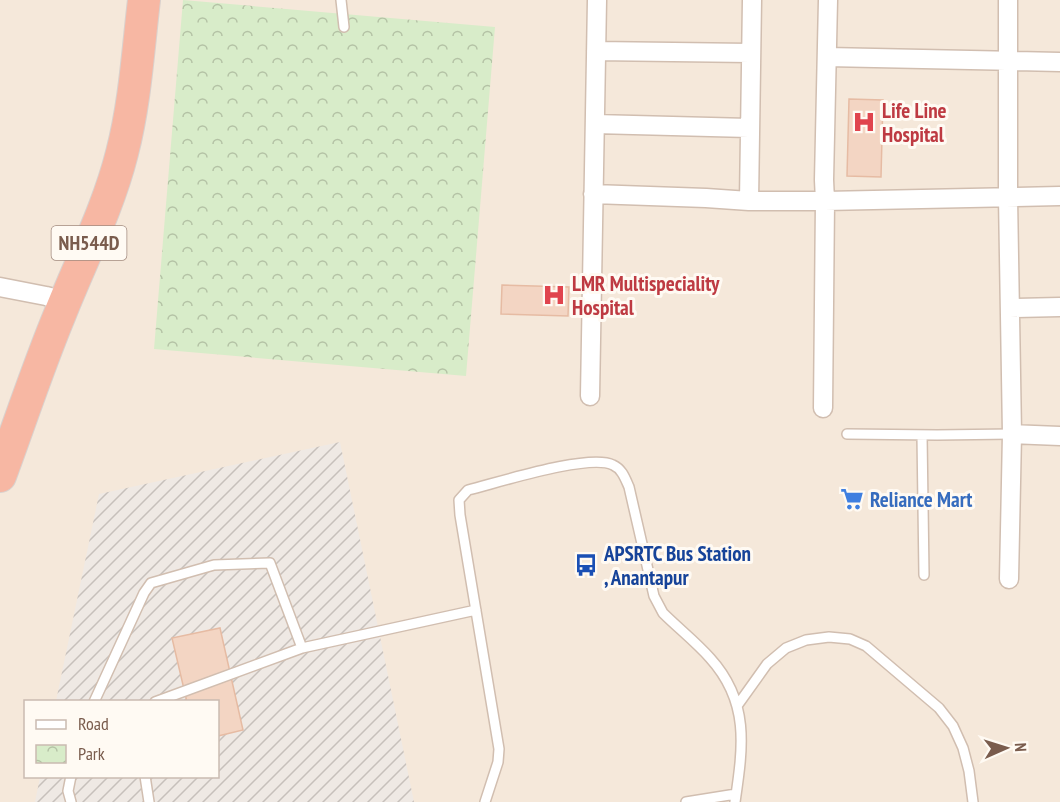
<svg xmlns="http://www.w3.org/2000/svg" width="1060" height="802" viewBox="0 0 1060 802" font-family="'PT Sans Narrow',sans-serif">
<defs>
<pattern id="industrial-furrows" width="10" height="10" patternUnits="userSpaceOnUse" patternTransform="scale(1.5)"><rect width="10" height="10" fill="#efe9e4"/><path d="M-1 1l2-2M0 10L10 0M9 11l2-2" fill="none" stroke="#c7c0bb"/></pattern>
<pattern id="park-crowns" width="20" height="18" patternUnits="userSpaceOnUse" patternTransform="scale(1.5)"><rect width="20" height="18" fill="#d8ecc9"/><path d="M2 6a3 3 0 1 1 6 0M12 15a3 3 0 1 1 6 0" fill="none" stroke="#b4c2a5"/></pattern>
</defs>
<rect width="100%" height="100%" fill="#fdf6ec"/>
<!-- residential -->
<path fill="#f5e8da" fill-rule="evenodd" d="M0,0h1060v802h-1060zM26,702h192v74h-192z"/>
<!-- industrial -->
<path fill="url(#industrial-furrows)" d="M340,442l74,360h-379l5,-25 178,-1v-74l-162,-1 43,-207z"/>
<!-- park -->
<path fill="url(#park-crowns)" d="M183,0l312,27 -29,349 -312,-27z"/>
<!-- building -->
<path fill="#f3d5c3" stroke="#e6bba3" stroke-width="1.5" d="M849,99l34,1 -2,77 -34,-1z
M502,285l67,2 -1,29 -67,-2z
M220,628l23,102 -25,6v-34h-31l-15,-64z"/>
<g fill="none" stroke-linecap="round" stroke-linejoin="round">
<!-- lane casing -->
<g stroke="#d1beb0" stroke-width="12">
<path id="lane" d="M341,0l3,27
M847,434l90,1 75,-1
M922,435l2,140
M94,702l50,-109 7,-10 63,-18 56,-2 32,85 174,-38
M155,702l147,-54
M737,706l30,-42 19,-16 20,-8 23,-3 21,2 16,7 73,62 14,18 10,22 6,23 4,31
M71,776l-3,15 3,11
M145,776l4,26
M485,802l13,-40 1,-13 -39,-234 -1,-15 9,-10c29,-7 121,-37 145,-25 9,4 12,13 16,22l25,109 9,17c15,15 33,29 47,45 40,44 33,89 25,144
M686,802l50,-8"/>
</g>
<!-- street casing -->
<g stroke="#d1beb0" stroke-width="21">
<path id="street" d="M1008,0v197l4,237 -3,145
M596,51l154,2
M827,57l233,5
M595,124l154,4
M593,194l113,4 43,3h76l235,-5
M749,201l3,-201
M0,287l46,9 19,5
M1010,308l50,-1
M590,396l7,-396
M823,408l2,-207 -1,-21 4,-180
M1012,434l48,2"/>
</g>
<!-- highway casing -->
<g stroke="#dad1cd" stroke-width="34">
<path id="highway" d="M0,476c20,-54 38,-109 60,-162 21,-53 48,-105 62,-161 13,-50 16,-102 22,-153"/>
</g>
<!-- lane -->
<use href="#lane" stroke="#fff" stroke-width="9"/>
<!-- street -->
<use href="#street" stroke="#fff" stroke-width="18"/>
<!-- highway -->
<use href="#highway" stroke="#f7b7a3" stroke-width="32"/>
</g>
<!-- icons -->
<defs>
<g id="hospital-bare" transform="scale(1.8)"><path d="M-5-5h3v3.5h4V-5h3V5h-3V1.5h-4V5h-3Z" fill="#e0444e" stroke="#fffaf3" stroke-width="2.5" paint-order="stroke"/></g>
<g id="supermarket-bare" transform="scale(1.8)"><path d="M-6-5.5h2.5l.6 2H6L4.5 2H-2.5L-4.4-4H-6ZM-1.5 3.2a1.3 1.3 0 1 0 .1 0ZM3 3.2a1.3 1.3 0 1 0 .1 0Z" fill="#3f7fe0" stroke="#fffaf3" stroke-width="2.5" paint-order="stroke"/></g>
<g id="bus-bare" transform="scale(1.8)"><path d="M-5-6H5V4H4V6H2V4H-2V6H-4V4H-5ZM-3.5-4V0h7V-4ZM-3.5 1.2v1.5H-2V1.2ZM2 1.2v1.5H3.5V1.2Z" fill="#1a4fb4" stroke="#fffaf3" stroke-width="2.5" paint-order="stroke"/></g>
</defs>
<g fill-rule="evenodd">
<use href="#hospital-bare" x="864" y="122"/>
<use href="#hospital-bare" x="554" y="295"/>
<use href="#supermarket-bare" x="852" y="499"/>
<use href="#bus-bare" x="586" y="565"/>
</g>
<g text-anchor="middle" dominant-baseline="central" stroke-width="6" stroke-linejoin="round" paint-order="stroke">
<!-- shield labels -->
<rect fill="#fffaf3" stroke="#a28b7f" stroke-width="1.5" x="51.5" y="226" width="75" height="34" rx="4.5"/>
<g font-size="20" font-weight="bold" fill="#7a5c4d">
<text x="89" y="243">NH544D</text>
</g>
<!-- health labels -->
<g font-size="21" font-weight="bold" fill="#be3a42" stroke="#fffaf3" text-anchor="start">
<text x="882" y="110">Life Line<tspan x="882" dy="24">Hospital</tspan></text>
<text x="572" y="283">LMR Multispeciality<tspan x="572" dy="24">Hospital</tspan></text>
</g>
<!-- shop labels -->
<g font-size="21" font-weight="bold" fill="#366cbe" stroke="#fffaf3" text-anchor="start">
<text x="870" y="499">Reliance Mart</text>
</g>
<!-- transit labels -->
<g font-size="21" font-weight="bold" fill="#164399" stroke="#fffaf3" text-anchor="start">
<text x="604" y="553">APSRTC Bus Station<tspan x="604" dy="24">, Anantapur</tspan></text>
</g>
</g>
<!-- legend -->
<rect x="24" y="700" width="195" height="78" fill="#fffaf3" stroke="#cabbb1" stroke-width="1.5"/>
<rect x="36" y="720" width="30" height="9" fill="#ffffff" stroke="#cabbb1" stroke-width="1.5"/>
<text x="78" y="730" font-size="18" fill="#7a5c4d">Road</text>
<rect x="36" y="745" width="30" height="18" fill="url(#park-crowns)" stroke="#cabbb1" stroke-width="1.5"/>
<text x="78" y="760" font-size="18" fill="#7a5c4d">Park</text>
<!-- north arrow -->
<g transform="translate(1006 748) rotate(87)" stroke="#fffaf3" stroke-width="4.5" paint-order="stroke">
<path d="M0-4.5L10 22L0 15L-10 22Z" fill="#7a5c4d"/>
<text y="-9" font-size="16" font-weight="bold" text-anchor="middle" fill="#7a5c4d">N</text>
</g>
</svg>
